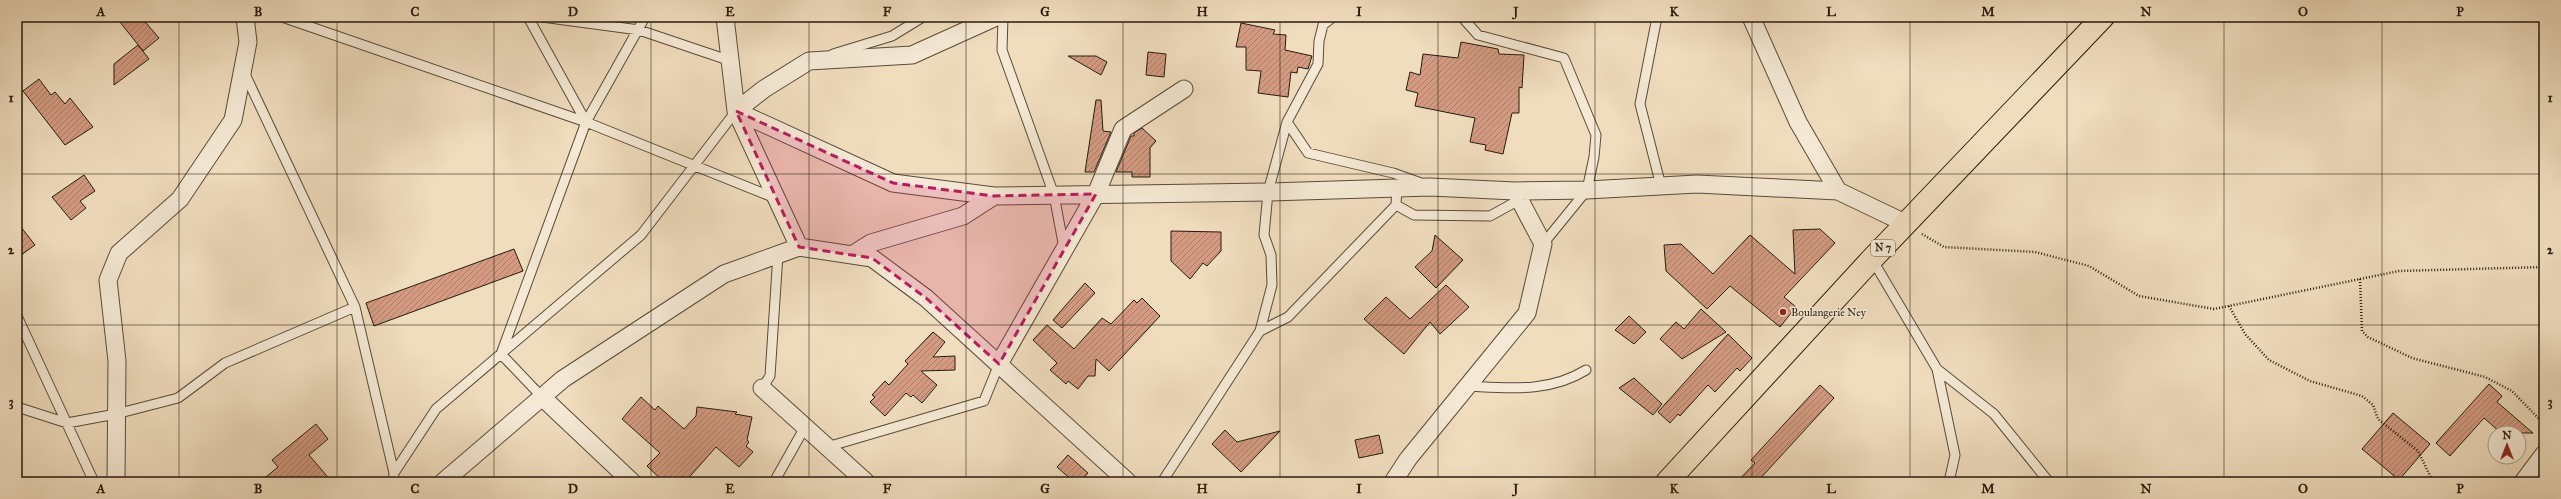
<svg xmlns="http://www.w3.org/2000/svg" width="2561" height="499" viewBox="0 0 2561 499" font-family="'IM FELL Great Primer',serif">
<defs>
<pattern id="building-hatch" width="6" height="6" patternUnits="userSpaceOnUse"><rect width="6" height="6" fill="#d49b82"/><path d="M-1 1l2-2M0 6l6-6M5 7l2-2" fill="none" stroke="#ac7e69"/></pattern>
</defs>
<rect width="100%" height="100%" fill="#f0ddbe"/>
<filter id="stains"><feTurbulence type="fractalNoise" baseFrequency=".005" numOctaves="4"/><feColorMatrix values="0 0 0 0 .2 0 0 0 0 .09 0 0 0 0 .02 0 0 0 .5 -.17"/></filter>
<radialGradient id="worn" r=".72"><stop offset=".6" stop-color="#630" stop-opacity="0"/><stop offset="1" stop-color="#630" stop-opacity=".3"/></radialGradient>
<!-- building -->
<path fill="url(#building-hatch)" stroke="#271a0d" d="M116,17h25l18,21 -16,13z
M1241,23l34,7 -2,4 13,1 -1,15 27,6 -4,13 -10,-2 -1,6 -6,-1 -3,25 -30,-4 3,-22 -15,-1v-23h-10z
M1461,42l37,7 1,5 25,1 -2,33 -3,-1v26h-7l-9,41 -18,-4 1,-5 -16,-3 5,-24 -60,-12 3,-13 -12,-3 4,-18 10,3 3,-21 35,4z
M138,45l11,14 -35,26v-21z
M1148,52l18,2 -2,23 -18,-2z
M1068,56h28l11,6 -6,13z
M39,79l12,16 4,-3 10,12 5,-6 23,29 -28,18 -42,-54z
M1096,100h5l2,31 8,1 -17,40h-9z
M1142,128l14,13 -6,7v29h-18v-5h-16l15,-36h3v-3z
M84,175l11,16 -15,10 6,7 -15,12 -19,-23z
M17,222l18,23 -18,13z
M1820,229l15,14 -51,54 12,10 -16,20 -50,-41 -23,23 -41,-38 -2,-26 17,-1 32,30 37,-39 45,39 -2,-44z
M1171,231l50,1v19l-14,15 -4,-3 -13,16 -19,-18z
M1435,235l28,25 -27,28 -21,-21 17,-16z
M514,249l9,22 -149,55 -8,-23z
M1085,283l10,10 -33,35 -9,-8z
M1446,285l23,22 -29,27 -10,-12 -26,32 -40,-35 22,-22 24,22z
M1142,298l18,18 -51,55 -13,-12 -1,17h-7l-10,13 -10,-8 -2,3 -16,-14 7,-7 -24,-23 14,-15 27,24 28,-31 9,6 23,-24 3,3z
M1701,309l25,23 -44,27 -22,-20 16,-17 8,7z
M1629,316l17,16 -12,12 -19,-14z
M933,332l12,10 -12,15 22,-1v14l-34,1 16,14 -15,18 -9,-8 -2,2 -5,-4 -21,23 -15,-14 5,-5 -3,-2 13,-14 4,4 19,-21 -3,-3z
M1728,334l24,24 -12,13 -3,-3 -22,24 -7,-7 -28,31 -2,-2 -8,9 -12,-11z
M1634,378l28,26 -9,11 -34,-27z
M2489,384l13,12 -5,6 36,31h-32l-17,-15 -34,38 -14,-13z
M1820,385l14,13 -77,84h-20l18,-19 -4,-3z
M641,397l14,13 3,-4 26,23 12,-13 1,-9 40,5 -2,2 17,3 -5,23 2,2 -3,4 7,6 -14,15 -23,-20 -31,35h-21l-17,-16 13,-13 -38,-34z
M2393,413l37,31 -31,36 -37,-31z
M316,424l12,15 -19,16 23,27h-72l18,-15 -6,-7z
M1225,430l12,12 43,-11 -39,41 -29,-28z
M1379,435l4,18 -24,5 -4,-18z
M1068,455l20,18 -8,9h-6l-17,-15z"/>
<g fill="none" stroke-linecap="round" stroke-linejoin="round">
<!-- lane casing -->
<g stroke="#594b39" stroke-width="11">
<path id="lane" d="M282,17l304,105 189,76
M528,17l58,105
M542,17l97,13 92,31
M1003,17l-1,33 52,145 10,53
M1462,17l16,18 86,23 32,77 -2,22 -7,33 -44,54
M1657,17l-17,87 21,82
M833,54l59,-18 31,-19
M244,72l111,235 39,166
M1287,122l21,31 85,20 28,10
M1396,205l18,10 76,1 29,-16
M1872,259l65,110 57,45 55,68
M17,316l77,166
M1260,331l28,-14 108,-112 1,-17
M1937,369l18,86 -6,27
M1468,386c41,2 81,7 118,-16
M762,388l8,-12 8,-122
M542,397l-41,-43 85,-232 59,-105
M17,407l50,16 49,-9 62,-16 47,-35 130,-56
M827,447l157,-46 15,-37
M393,482l1,-9 42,-64 205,-174 95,-124
M774,482l31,-55
M1162,482l98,-151 12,-46 -1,-30 -7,-20 4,-43 19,-70 31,-58 1,-23 4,-16 10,-8"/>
</g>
<!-- street casing -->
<g stroke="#594b39" stroke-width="19">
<path id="street" d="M725,17l11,94 157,72 101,13 274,-4 162,-5 85,4 72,-1 110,-6 141,7
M1751,17l47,105 40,69 69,33
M799,247l-63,-136 28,-22 45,-28 103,-6 84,-38
M852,255l19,-12 92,-27 31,-20
M999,364l97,-170 27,-65 61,-40
M762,388l104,94
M542,397l90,85
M116,482l1,-121 -9,-81 11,-27 61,-54 53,-79 15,-78 -3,-25
M443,482l120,-103 161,-105 75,-27 73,11 54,40 202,184
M1393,482l15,-23 119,-146 16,-69 -28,-53
M2523,482l21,-28"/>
</g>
<!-- highway casing -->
<g stroke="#271a0d" stroke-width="24">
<path id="highway" d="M1667,482l205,-223 231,-242"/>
</g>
<!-- path -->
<path stroke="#271a0d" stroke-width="2.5" stroke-dasharray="1 2" stroke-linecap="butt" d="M1922,234l22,13 91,5 54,14 50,30 75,13 185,-38 145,-4
M2360,279l2,52 6,6 44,21 73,19 27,14 32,33
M2229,306l16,28 24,26 41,21 52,15 11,9 5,14 40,32 15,31"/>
<!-- lane -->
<use href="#lane" stroke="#f5e9d5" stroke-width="9"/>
<!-- street -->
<use href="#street" stroke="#f5e9d5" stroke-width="17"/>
<!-- highway -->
<use href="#highway" stroke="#f0ddbe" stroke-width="22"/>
</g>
<!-- marked area -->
<path fill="#c2185b" fill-opacity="0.2" stroke="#c2185b" stroke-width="3" stroke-dasharray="8 5" stroke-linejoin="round" d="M736,111l157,72 101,13 102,-2 -97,170 -73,-66 -54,-40 -73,-11z"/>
<!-- grid -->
<path fill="none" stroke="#271a0d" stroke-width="1" stroke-opacity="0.55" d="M179,17v465M337,17v465M494,17v465M651,17v465M809,17v465M966,17v465M1123,17v465M1280,17v465M1438,17v465M1595,17v465M1752,17v465M1910,17v465M2067,17v465M2224,17v465M2382,17v465M17,174h2527M17,325h2527"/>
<!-- markers -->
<circle fill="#8f2418" stroke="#f5e9d5" stroke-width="1.5" cx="1783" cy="312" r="4"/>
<g text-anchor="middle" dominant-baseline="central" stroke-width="3" stroke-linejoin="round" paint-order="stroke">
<!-- shield labels -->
<rect fill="#f5e9d5" stroke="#655849" stroke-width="1" x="1871" y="240" width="24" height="16" rx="3"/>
<g font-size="10" font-weight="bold" fill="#271a0d">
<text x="1883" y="248">N 7</text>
</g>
<!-- poi labels -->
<g font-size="11" fill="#271a0d" stroke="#f5e9d5" text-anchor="start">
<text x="1791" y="312">Boulangerie Ney</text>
</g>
</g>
<!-- margin -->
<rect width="2561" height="499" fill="none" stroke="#f0ddbe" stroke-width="44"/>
<!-- north arrow -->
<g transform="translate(2507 445)"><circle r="19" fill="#f5e9d5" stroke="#a39685"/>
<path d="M0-3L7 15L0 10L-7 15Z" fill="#8f2418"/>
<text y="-6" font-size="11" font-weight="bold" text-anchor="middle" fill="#271a0d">N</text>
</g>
<rect x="22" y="22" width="2517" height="455" fill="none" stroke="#271a0d" stroke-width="1.5"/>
<g font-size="13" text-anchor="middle" font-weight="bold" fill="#271a0d">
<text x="101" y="16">A</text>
<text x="258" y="16">B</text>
<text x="415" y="16">C</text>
<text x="573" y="16">D</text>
<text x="730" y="16">E</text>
<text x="887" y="16">F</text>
<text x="1045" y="16">G</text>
<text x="1202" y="16">H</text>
<text x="1359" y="16">I</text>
<text x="1516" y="16">J</text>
<text x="1674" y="16">K</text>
<text x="1831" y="16">L</text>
<text x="1988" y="16">M</text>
<text x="2146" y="16">N</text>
<text x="2303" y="16">O</text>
<text x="2460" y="16">P</text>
<text x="11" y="102">1</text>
<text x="2550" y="102">1</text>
<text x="11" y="254">2</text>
<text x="2550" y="254">2</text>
<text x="11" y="406">3</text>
<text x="2550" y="406">3</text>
<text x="101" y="493">A</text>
<text x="258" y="493">B</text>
<text x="415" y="493">C</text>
<text x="573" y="493">D</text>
<text x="730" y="493">E</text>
<text x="887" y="493">F</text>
<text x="1045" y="493">G</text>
<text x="1202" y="493">H</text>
<text x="1359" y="493">I</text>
<text x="1516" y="493">J</text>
<text x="1674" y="493">K</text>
<text x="1831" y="493">L</text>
<text x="1988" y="493">M</text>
<text x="2146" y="493">N</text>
<text x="2303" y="493">O</text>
<text x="2460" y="493">P</text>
</g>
<rect width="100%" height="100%" filter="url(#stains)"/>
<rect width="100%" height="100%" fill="url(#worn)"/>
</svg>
